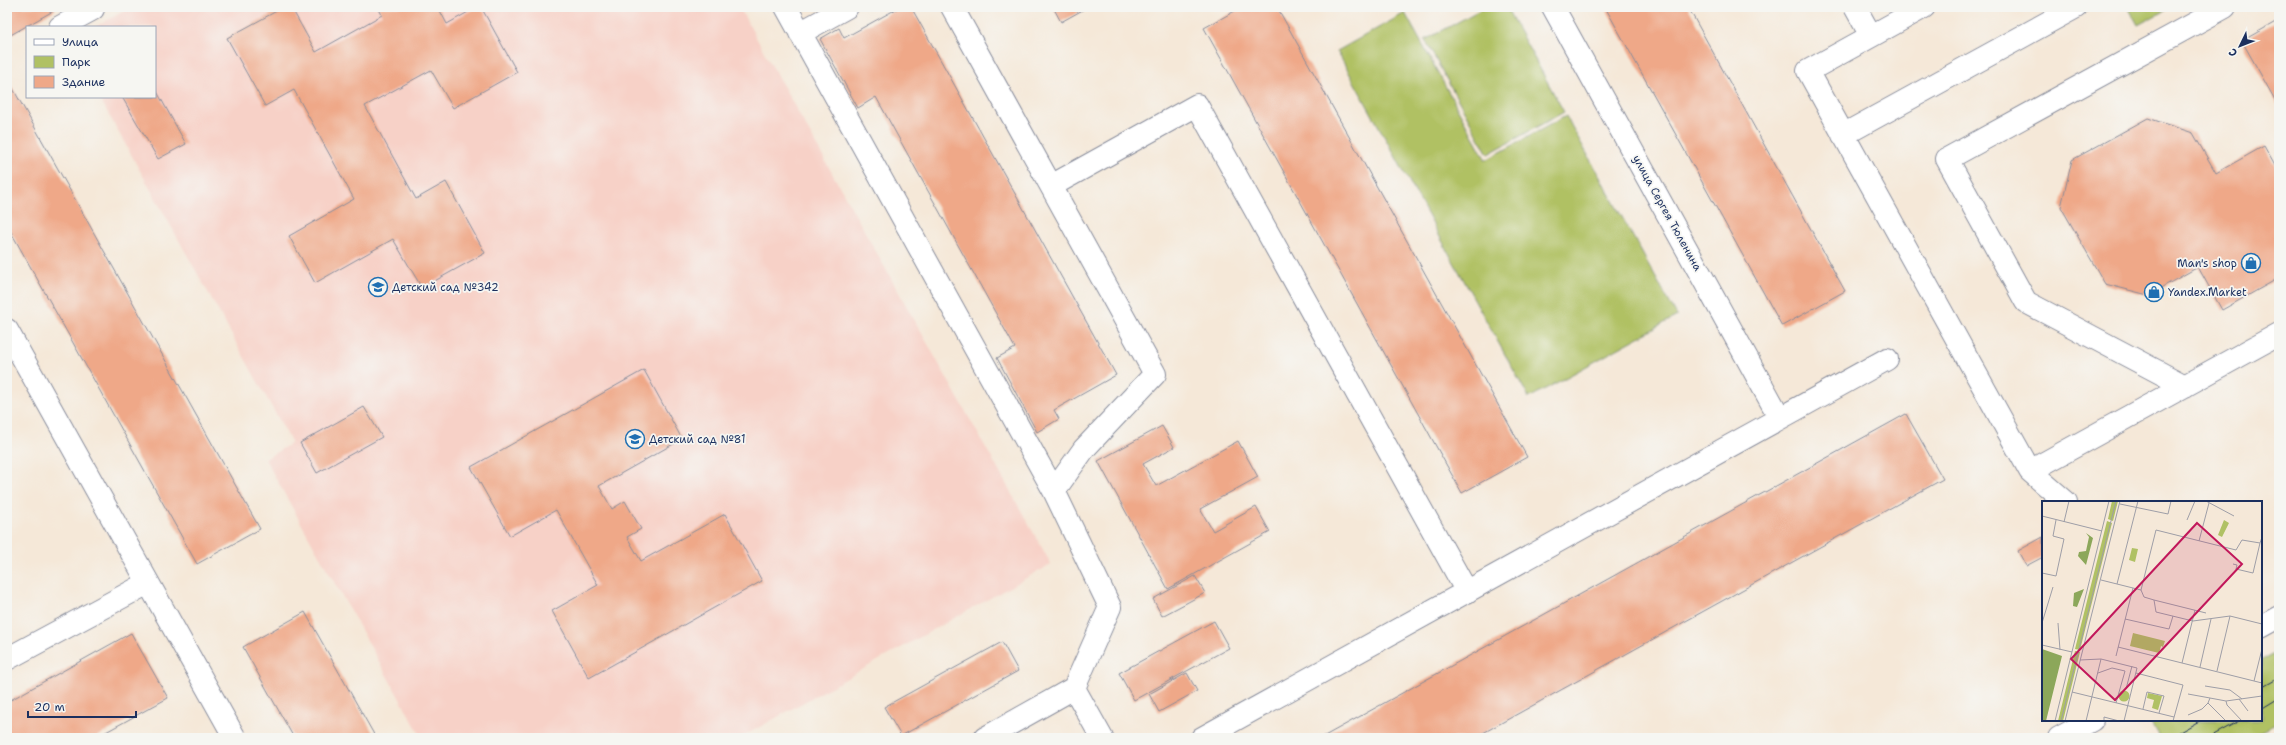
<svg xmlns="http://www.w3.org/2000/svg" width="2286" height="745" viewBox="0 0 2286 745" font-family="'Shantell Sans',sans-serif">
<rect width="100%" height="100%" fill="#f6f6f2"/>
<filter id="ink" filterUnits="userSpaceOnUse"><feTurbulence type="fractalNoise" baseFrequency=".025" numOctaves="2"/><feDisplacementMap in="SourceGraphic" scale="8" xChannelSelector="R" yChannelSelector="G"/><feConvolveMatrix kernelMatrix="1 2 1 2 8 2 1 2 1" color-interpolation-filters="sRGB"/></filter>
<filter id="wash" filterUnits="userSpaceOnUse"><feTurbulence type="fractalNoise" baseFrequency=".012" numOctaves="4" result="noise"/><feDisplacementMap in="SourceGraphic" scale="16" xChannelSelector="R" yChannelSelector="G"/><feGaussianBlur stdDeviation="0.9" result="paint"/><feColorMatrix in="noise" values="0 0 0 0 0 0 0 0 0 0 0 0 0 0 0 0 0 1.4 0 .05"/><feComposite in="paint" operator="in"/></filter>
<g filter="url(#wash)">
<rect width="100%" height="100%" fill="#f5e8d8"/>
<!-- built -->
<path fill="#f7d1c7" d="M131,7h608l312,557 -311,174h-318l-157,-279 27,-16 -193,-346h56v-70h-60z"/>
<!-- green -->
<path fill="#b0c164" stroke="#667861" d="M1485,7h21l58,105 -76,42 -63,-114z
M2128,7h43l-33,18z
M1405,13l81,147 80,-44 111,200 -148,82 -192,-347z
M2279,650v72l-29,16h-91l-9,-16 4,-2h107v-60z"/>
<g id="blocks">
<!-- building -->
<path fill="#efa888" d="M7,7h47l1,3 -48,27z
M284,7h7l25,45 66,-37 -4,-8h60l9,17 30,-17h4l36,65 -64,36 -22,-38 -66,36 51,93 30,-17 39,71 -63,35 -29,-49 -78,44 -26,-47 65,-37 -60,-109 -29,16 -38,-68z
M900,7h11l205,368 -62,35 5,9 -22,13 -40,-74 18,-10 -139,-251 -18,11 -38,-69 19,-11 5,10z
M1053,7h35l-27,15z
M1242,7h35l250,450 -65,36 -258,-465z
M1605,7h83l157,284 -63,35z
M2279,20v87l-37,-66z
M7,78l253,451 -63,35 -190,-339z
M155,88l31,56 -28,15 -36,-62h33z
M2148,118l45,15 23,40 48,-27 15,27v105l-57,32 -24,-43 -50,28 -43,-11 -44,-77 11,-47z
M644,370l38,69 -83,47 13,23 13,-8 16,28 -14,8 14,24 84,-47 37,67 -173,97 -37,-67 46,-26 -42,-75 -46,26 -39,-69z
M364,407l18,30 -65,36 -17,-30z
M1906,414l37,65 -469,259h-153z
M1162,426l12,21 -31,17 13,22 82,-45 20,36 -58,32 13,22 43,-24 14,25 -102,57 -70,-128z
M2043,537v20l-17,9 -8,-15z
M1195,576l10,17 -43,23 -9,-17z
M305,612l71,126h-82l-51,-91z
M1214,621l15,27 -95,52 -15,-27z
M131,633l37,65 -73,40h-88v-36z
M1002,642l16,29 -117,65 -17,-29z
M1187,673l10,18 -38,21 -10,-18z"/>
</g>
</g>
<g filter="url(#ink)">
<use href="#blocks" fill-opacity="0" stroke="#888c9b" stroke-width="1"/>
<g fill="none" stroke-linecap="round" stroke-linejoin="round">
<!-- minor casing -->
<g stroke="#888c9b" stroke-width="24">
<path id="minor" d="M786,7l268,484
M952,7l203,367 -71,75 -30,42 56,116 -36,81
M1553,7l227,411
M1855,7l16,29
M1924,7l-116,64 222,400 36,31
M60,27l33,-18 -1,-2
M800,33l47,-26
M1843,135l233,-128
M1051,186l146,-81 270,487
M7,330l228,408
M2185,386l-159,-84 -79,-143 278,-152
M2030,471l249,-137
M7,659l141,-76
M985,738l89,-50 28,50
M1202,738l685,-379"/>
</g>
<!-- major casing -->
<g stroke="#888c9b" stroke-width="24">
<path id="major" d="M2261,627l18,-10
M2059,738l33,-18"/>
</g>
<!-- minor -->
<use href="#minor" stroke="#fff" stroke-width="22"/>
<!-- major -->
<use href="#major" stroke="#fff" stroke-width="22"/>
<!-- tram -->
<path stroke="#1b2f5e" stroke-width="1" d="M2261,687l18,-10
M2261,709l18,-11
M2169,738l32,-18
M2208,738l33,-18"/>
</g>
</g>
<!-- icons -->
<defs>
<g id="shop-ring" transform="scale(1)"><circle r="9.5" fill="#f6f6f2" stroke="#1f6fb2" stroke-width="1.5"/><path d="M-5-2.5h2.3a2.7 3.5 0 0 1 5.4 0H5L5.5 6h-11ZM-1.5-2.5h3a1.5 2.3 0 0 0-3 0Z" fill="#1f6fb2"/></g>
<g id="school-ring" transform="scale(1)"><circle r="9.5" fill="#f6f6f2" stroke="#1f6fb2" stroke-width="1.5"/><path d="M0-5L7-2L0 1L-7-2ZM-4 1L0 2.5L4 1V4Q0 6-4 4Z" fill="#1f6fb2"/></g>
</defs>
<g fill-rule="evenodd">
<use href="#shop-ring" x="2251" y="263"/>
<use href="#school-ring" x="378" y="287"/>
<use href="#shop-ring" x="2154" y="292"/>
<use href="#school-ring" x="635" y="439"/>
</g>
<g text-anchor="middle" dominant-baseline="central" stroke-width="3.5" stroke-linejoin="round" paint-order="stroke">
<!-- street labels -->
<g font-size="11" fill="#1b2f5e" stroke="#f6f6f2">
<text transform="translate(1667 213) rotate(61)">улица Сергея Тюленина</text>
</g>
<!-- poi labels -->
<g font-size="11" fill="#1b2f5e" stroke="#f6f6f2" text-anchor="start">
<text x="2237" y="263" text-anchor="end">Man's shop</text>
<text x="392" y="287">Детский сад №342</text>
<text x="2168" y="292">Yandex.Market</text>
<text x="649" y="439">Детский сад №81</text>
</g>
</g>
<!-- overview -->
<g transform="translate(2042 501)">
<rect width="220" height="220" fill="#f5e8d8"/>
<path d="M70,0h6l-5,20 -5,-2zM182,19l5,3 -7,14 -4,-2zM65,20l5,2 -32,127 -5,-1zM90,47l6,1 -3,13 -6,-2zM91,132l32,8 -2,6 -2,-1 -2,7 -29,-7zM33,150l5,1 -17,69h-5zM76.5 195a5.5 5.5 0 1 1 11 0a5.5 5.5 0 1 1-11 0ZM106,192l14,3 -4,14 -6,-2 2,-8 -7,-2z" fill="#b0c164"/>
<path d="M44,32l7,5 -7,27 -8,-9 1,-4 7,-1 3,-14zM42,88l-7,18 -4,-1 1,-13zM0,148l20,7 -16,65h-4z" fill="#8ca75a"/>
<path fill="none" stroke="#9e9ea7" stroke-width="1" d="M164,0l28,15M78,3l48,10 3,-13M0,15l60,15M145,19l8,-19M22,21l5,-21M157,40l10,-38M191,63l4,1 -1,4 17,4 7,-30M0,72l14,3 8,-37 -11,-3 3,-16M59,79l40,10 15,-60 80,20 6,-10 18,3 2,-6M75,83l21,-83M99,89l3,7 10,3 2,12 37,9 37,-5 32,8M112,99l52,13M83,118l44,10 4,-13M0,122l11,-36M16,122l2,27M0,144l30,7M76,146l144,36M74,155l17,-68M38,159l21,-1 36,9 -13,53M140,162l13,-53M158,166l11,-48M175,170l13,-55M56,172l14,-5 13,3 -9,32M94,172l47,12 -10,36M212,180l8,-32M163,185l25,4 12,9M84,188l6,-23M30,191l102,25M146,193l22,4M197,198l9,12M184,200l1,4 15,16M101,208l4,-17 17,4 -5,17M146,214l14,-6 6,-6M13,220l54,-220M19,220l55,-220M23,220l55,-220M44,220l15,-62M62,220v-4l15,4M184,220l-18,-18 2,-5 16,3 36,-5"/>
<path fill="#c2185b" fill-opacity="0.15" stroke="#c2185b" stroke-width="2" d="M155,22l45,41 -127,136 -44,-41z"/>
<rect width="220" height="220" fill="none" stroke="#1b2f5e" stroke-width="2"/>
</g>
<!-- margin -->
<rect width="2286" height="745" fill="none" stroke="#f6f6f2" stroke-width="24"/>
<!-- legend -->
<rect x="26" y="26" width="130" height="72" fill="#f6f6f2" stroke="#9ea6b7"/>
<rect x="34" y="39" width="20" height="6" fill="#ffffff" stroke="#9ea6b7"/>
<text x="62" y="46" font-size="12" fill="#1b2f5e">Улица</text>
<rect x="34" y="56" width="20" height="12" fill="#b0c164" stroke="#9ea6b7"/>
<text x="62" y="66" font-size="12" fill="#1b2f5e">Парк</text>
<rect x="34" y="76" width="20" height="12" fill="#efa888" stroke="#9ea6b7"/>
<text x="62" y="86" font-size="12" fill="#1b2f5e">Здание</text>
<!-- north arrow -->
<g transform="translate(2240 46) rotate(227)" stroke="#f6f6f2" stroke-width="3" paint-order="stroke">
<path d="M0-3L7 15L0 10L-7 15Z" fill="#1b2f5e"/>
<text y="-6" font-size="11" font-weight="bold" text-anchor="middle" fill="#1b2f5e">С</text>
</g>
<!-- scale -->
<path d="M28 711v6h108v-6" fill="none" stroke="#1b2f5e" stroke-width="2"/>
<text x="34" y="711" font-size="12" fill="#1b2f5e" stroke="#f6f6f2" stroke-width="3" paint-order="stroke">20 m</text>
</svg>
